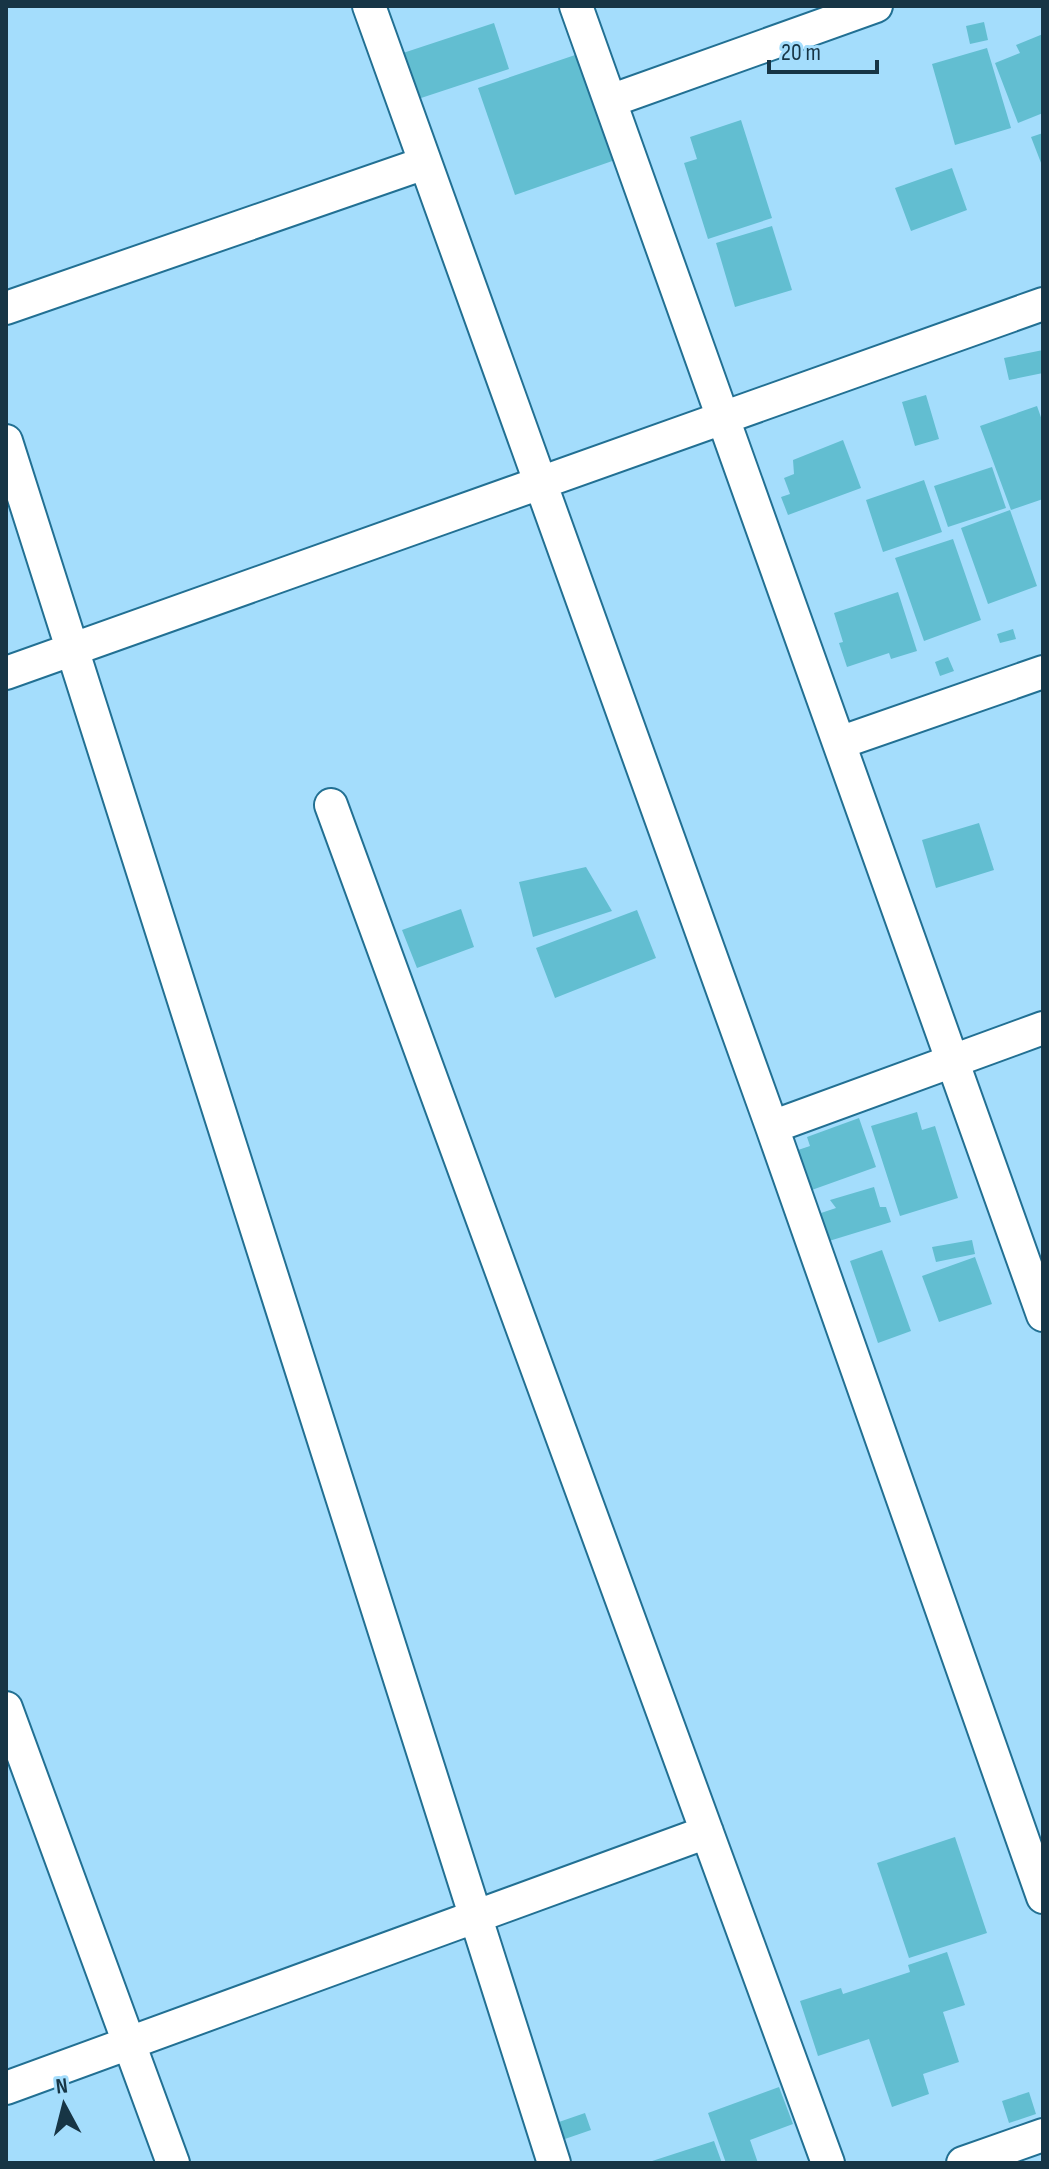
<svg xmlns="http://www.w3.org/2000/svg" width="1049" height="2169" viewBox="0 0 1049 2169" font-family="'Sofia Sans Condensed',sans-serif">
<rect width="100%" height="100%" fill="#a4ddfc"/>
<!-- building -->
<path fill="#62bed1" d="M984,22l4,18 -18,4 -4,-18z
M494,23l15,46 -91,30 -15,-46z
M1043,34v79l-25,10 -23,-60 25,-10 -4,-8z
M987,48l24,80 -56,17 -23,-81z
M581,53l37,106 -103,36 -37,-107z
M741,120l31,98 -64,21 -24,-76 13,-4 -7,-22z
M1043,133v35l-12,-31z
M952,168l15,42 -56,21 -16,-43z
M772,226l20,64 -57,17 -19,-64z
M1043,350v23l-34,7 -5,-22z
M926,395l13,44 -24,7 -13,-44z
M1037,406l6,17v76l-32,11 -31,-84z
M843,440l18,48 -73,27 -7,-18 9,-3 -6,-16 10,-4 -1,-14z
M992,467l14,41 -58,19 -14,-41z
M924,480l18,52 -59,20 -17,-52z
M1010,510l27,76 -49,18 -27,-76z
M953,539l28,81 -57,21 -29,-83z
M898,592l19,59 -26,8 -2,-6 -42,14 -8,-24 4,-1 -9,-29z
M1013,629l3,10 -16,4 -3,-9z
M948,657l6,14 -14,5 -5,-14z
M979,823l15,47 -58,18 -14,-48z
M586,867l26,44 -79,26 -14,-55z
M461,909l13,38 -57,21 -15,-38z
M637,910l19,48 -101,40 -19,-50z
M917,1112l5,18 13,-4 23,72 -58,18 -29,-90z
M859,1118l17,49 -67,24 -14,-40 15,-5 -3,-9z
M874,1187l6,20h6l5,15 -62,19 -8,-28 15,-5 -6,-8z
M972,1240l3,14 -39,8 -4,-15z
M882,1250l29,81 -33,12 -28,-82z
M975,1257l17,47 -53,18 -17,-46z
M955,1837l32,96 -78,25 -32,-95z
M947,1952l18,53 -22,7 16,50 -36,12 6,20 -37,13 -23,-68 -51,17 -18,-55 41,-13 2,6 67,-22 -2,-7z
M779,2087l14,37 -43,16 8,23h-32l-18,-50z
M1029,2092l7,22 -27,9 -7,-22z
M585,2113l6,17 -29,10 -6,-17z
M714,2141l8,22h-73v-1z"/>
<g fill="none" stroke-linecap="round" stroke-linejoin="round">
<!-- street casing -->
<g stroke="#227093" stroke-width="36">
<path id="street" d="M369,6l403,1121 271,770
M576,6l467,1309
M610,101l266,-95
M6,308l419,-145
M6,441l548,1722
M6,673l1037,-369
M839,743l204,-71
M331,805l497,1358
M772,1127l271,-99
M6,1708l167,455
M6,2088l701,-256
M963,2163l80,-28"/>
</g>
<!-- street -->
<use href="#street" stroke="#fff" stroke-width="32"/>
</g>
<!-- border -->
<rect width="1049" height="2169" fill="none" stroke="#173545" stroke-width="16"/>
<!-- north arrow -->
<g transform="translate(64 2105) rotate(353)" stroke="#a4ddfc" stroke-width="6" paint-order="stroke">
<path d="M0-6L14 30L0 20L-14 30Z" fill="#173545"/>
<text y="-12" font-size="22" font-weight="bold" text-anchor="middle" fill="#173545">N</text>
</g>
<!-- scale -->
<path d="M769 60v12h108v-12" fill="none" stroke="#173545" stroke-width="4"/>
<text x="781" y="60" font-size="24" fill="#173545" stroke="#a4ddfc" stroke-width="6" paint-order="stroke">20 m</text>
</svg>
